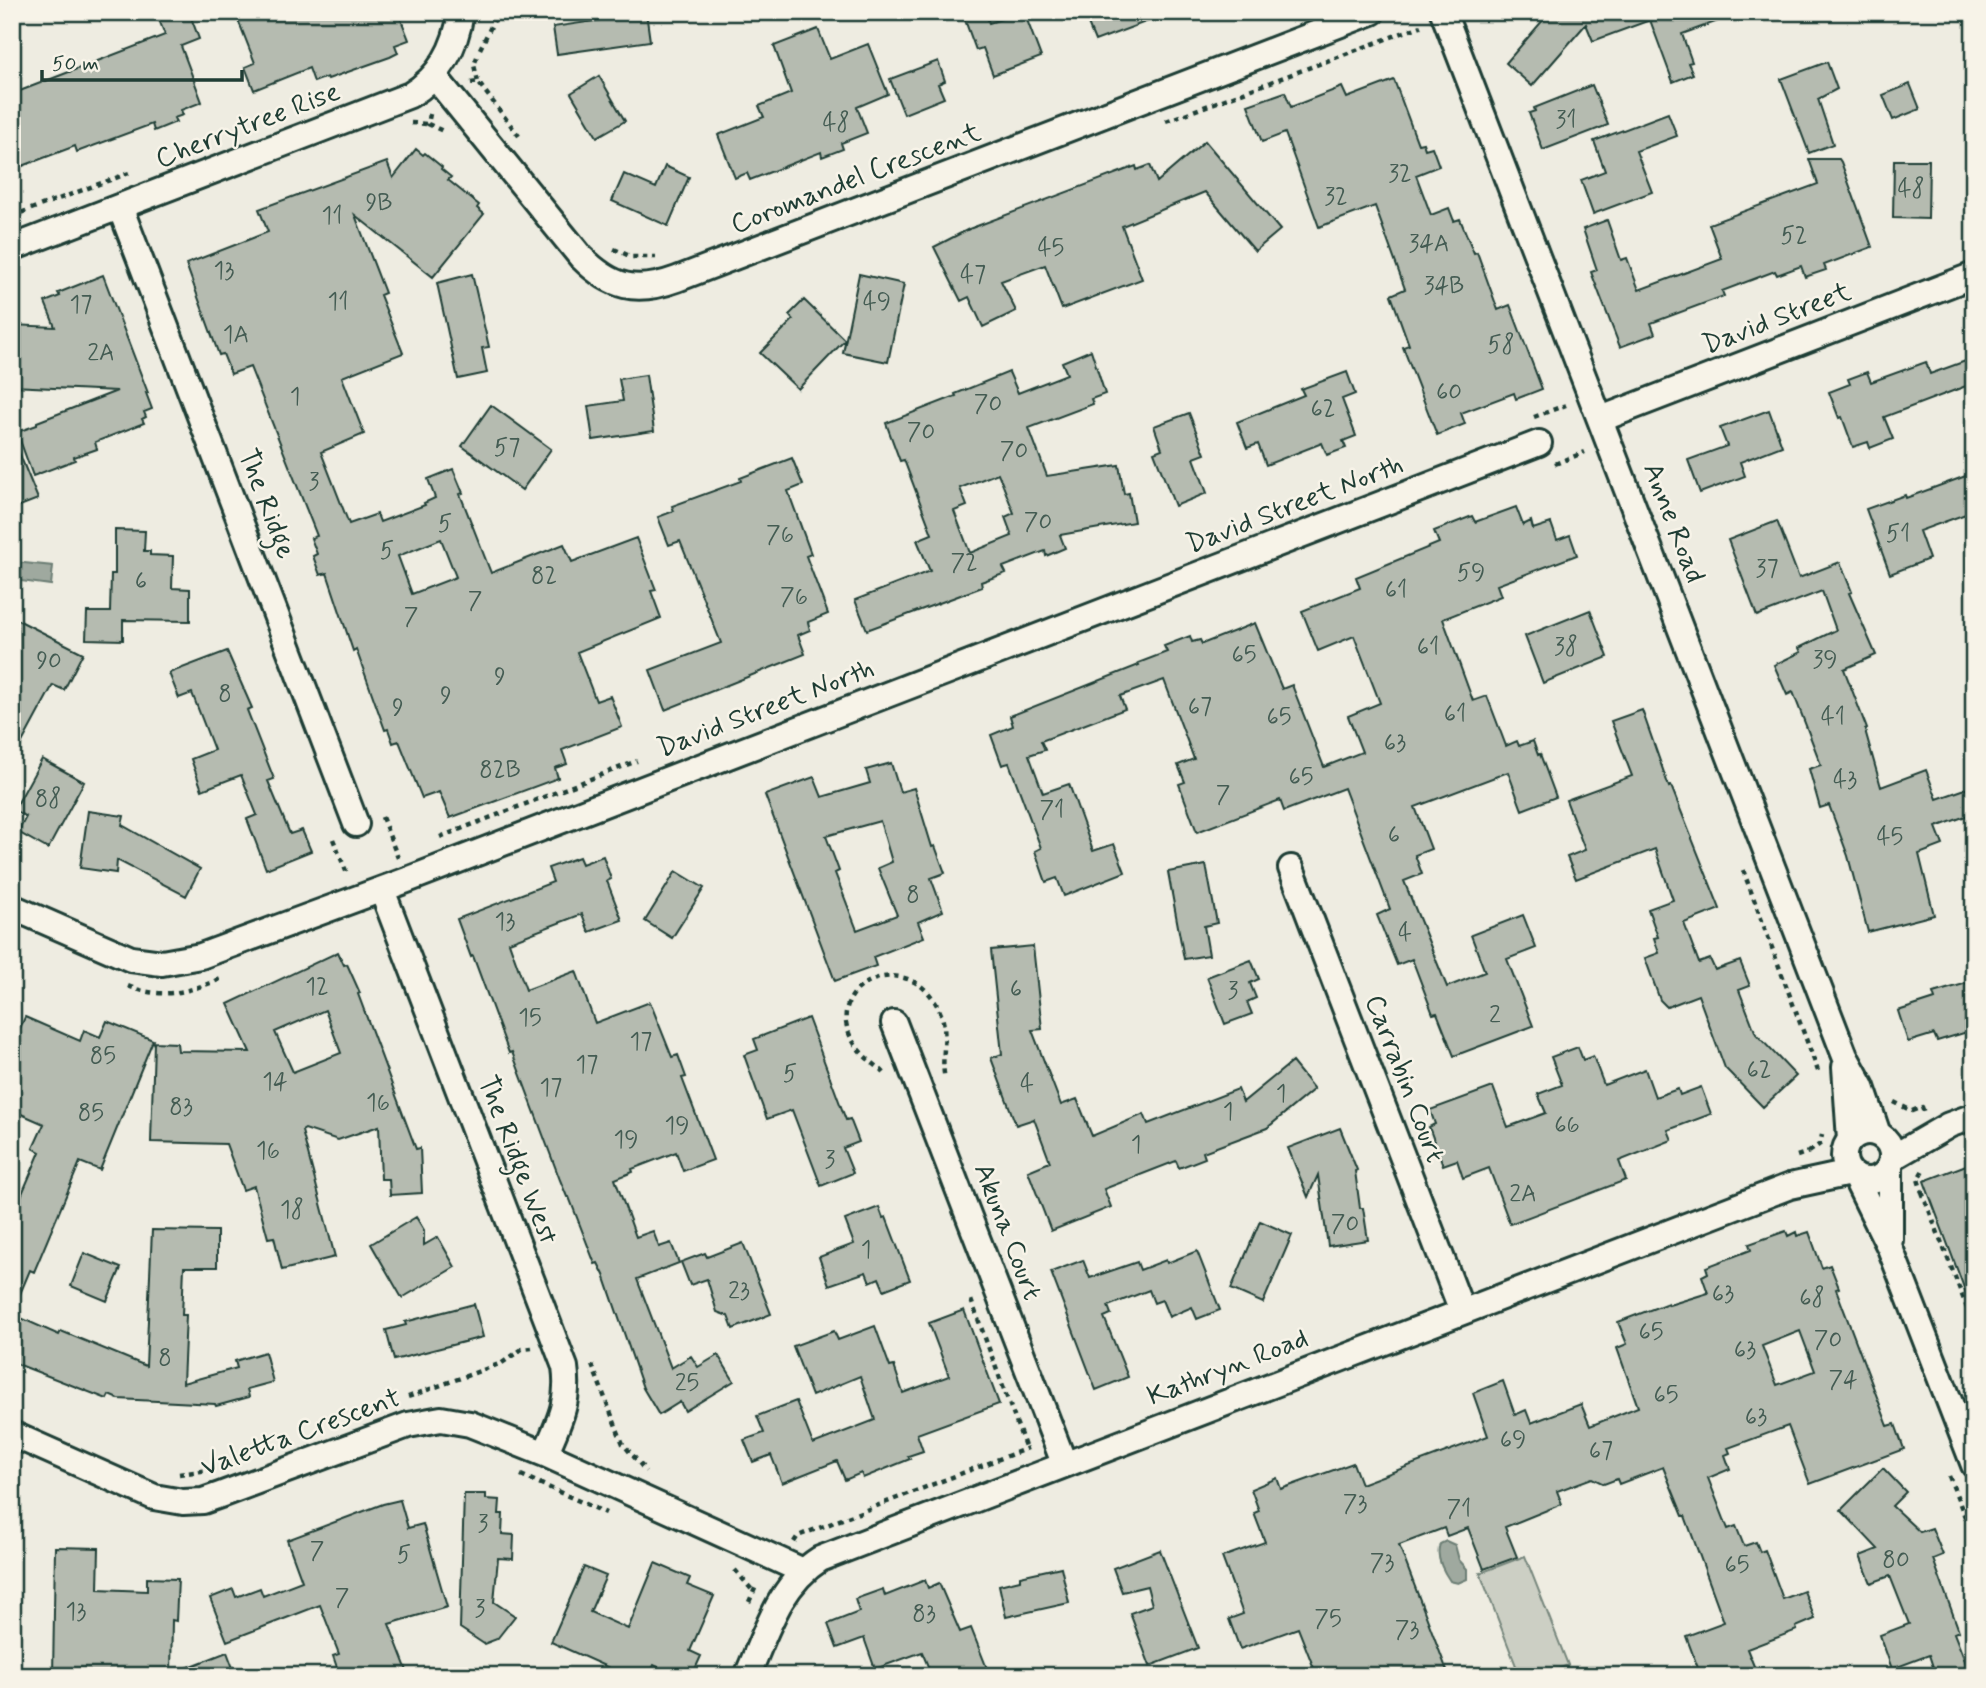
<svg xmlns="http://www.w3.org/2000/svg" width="1986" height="1688" viewBox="0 0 1986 1688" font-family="Mynerve,sans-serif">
<rect width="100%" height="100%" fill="#eeece1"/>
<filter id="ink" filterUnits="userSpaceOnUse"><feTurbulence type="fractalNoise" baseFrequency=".0143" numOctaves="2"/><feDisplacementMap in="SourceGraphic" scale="14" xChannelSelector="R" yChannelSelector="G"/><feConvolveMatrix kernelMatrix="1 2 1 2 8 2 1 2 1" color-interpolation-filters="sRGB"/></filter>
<g filter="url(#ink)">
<!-- green -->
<path fill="#cccfc4" stroke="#76867c" stroke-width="2" d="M1525,1556l43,109 -27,11h-21l-40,-103z"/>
<!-- water -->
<path fill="#9fa99f" stroke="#6c7e74" stroke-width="2" d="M14,562l39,4 -2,19 -38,-5z
M1446,1541l9,4 4,15 8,9v10l-9,4 -8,-2c-7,-10 -15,-24 -10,-37z"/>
<!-- building -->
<path fill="#b5bbb0" stroke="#1f3d34" stroke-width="2" fill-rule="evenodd" d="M156,12h33l10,27 -18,7 21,56 -21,8 2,5 -9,3 2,4 -22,9 -2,-7 -75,28 -2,-6 -63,24v-76l153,-59z
M235,12h163l11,28 -14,5 3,8 -8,4 -62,22 -1,-2 -13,5 -5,-14 -55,22 -9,-23 10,-4z
M607,12h39l4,29 -93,13 -4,-27 55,-8z
M962,12h23l4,11 35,-11 17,45 -48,18 -10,-27 -7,2z
M1083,12h83l1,2 -72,27z
M1550,12h184l1,3 -53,19 10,28 -4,1 5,11 -20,8 -23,-62 -57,21 -7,-17 -54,62 -26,-23z
M818,29l12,30 38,-15 20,50 -31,13 10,26 -26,10 2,6 -21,8 -1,-5 -71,28 -3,-7 -12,5 -17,-43 46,-18 -5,-11 32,-13 -17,-47z
M938,61l7,20 -7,3 6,14 -40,16 -14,-35z
M1827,62l10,27 -19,10 15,45 -24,9 -28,-74z
M599,76l26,45 -28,16 -26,-44z
M1394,80l24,64 5,-1 2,6 7,-2 7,19 -23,9 15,40 18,-7 5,13 6,-2 14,34 3,-1 21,58 12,-5 32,84 -26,10 -2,-6 -53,20 4,11 -28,11 -34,-88 6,-2 -18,-50 14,-6 -30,-83 -56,21 -34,-94 -23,9 -14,-37 37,-13 6,15 51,-20 5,11z
M1910,84l10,25 -27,11 -10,-25z
M1592,85l16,40 -65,25 -14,-37 6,-2 -1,-3z
M1668,113l9,23 -41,15 16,41 -59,22 -12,-34 24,-9 -11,-30z
M1205,141l75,89 -25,21 -50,-59 -83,34 20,53 -80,30 -17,-44 -44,16 15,30 -33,16 -14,-30 -8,4 -27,-54 35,-18 167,-63 1,4 13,-5 7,17z
M416,149l7,6 2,-2 17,14 -1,2 10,8 -3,3 31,25 -2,3 7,6 -51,63 -78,-62 30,78 -5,2 23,58 -61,24 22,57 -43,18 28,72 28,-10 3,8 45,-17 -1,-2 11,-5 -7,-19 25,-10 10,24 -3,1 31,79 73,-29 8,18 64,-24 20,52 -5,1 10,27 -84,34 19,49 14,-5 12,31 -60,23 5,14 -12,4 3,10 -108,40 -11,-26 -17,6 -23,-57 -6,2 -5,-14 -3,1 -29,-81 -3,2 -26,-78 -7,2 -7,-19 4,-2 -6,-16 6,-2 -67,-169 -19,7 -8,-20 -4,1 -33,-91 82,-32 -9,-23 128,-47 6,16zM441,539l15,38 -44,17 -14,-38z
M1809,159h30l2,3 31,85 -48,18 2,5 -21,7 -4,-11 -24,9 -2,-4 -53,20 2,5 -73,27 4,11 -35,13 -29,-75 6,-2 -14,-41 24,-9 14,40 6,-2 12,32 83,-31 -13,-35 109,-40z
M1894,160h35l-1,59 -35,-1z
M665,166l24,11 -21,49 -56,-25 12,-27 32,14z
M472,274l17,73 -7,1 5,25 -29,6 -21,-96z
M859,274l45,10 -16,78 -45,-9z
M103,275l45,118h-2l6,16 -8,3 2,5 -4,2 2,4 -49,19 2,7 -23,8 1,3 -42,16 -16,-44 20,-7v-3l80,-31 -105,-5 1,-61 42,2 -10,-25 15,-6 -2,-3z
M804,300l41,40 -47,49 -38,-36 33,-33 -4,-5z
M1091,350l14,44 -14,5 2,5 -64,24 18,48 72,-11 5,29 5,-1 5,29 -74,13 5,13 -19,8 -1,-5 -42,16 3,6 -25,9 1,5 -115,43 -12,-30 75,-29 -13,-31 15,-6 -28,-74 -4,1 -14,-38 70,-27 -1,-2 54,-22 9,21 49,-19 -5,-12zM998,473l16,40 -9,4 7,19 -42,17 -16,-42 13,-5 -7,-18z
M1974,358v25l-90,34 9,22 -23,9 -2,-6 -15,5 -11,-30 -3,1 -10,-26 21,-8 -2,-5 19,-7 4,10 55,-20 4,12z
M1347,372l8,22 -13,5 14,37 -13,5 3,7 -19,7 -5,-12 -56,22 -8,-21 -11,4 -10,-26 67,-27 -3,-6z
M646,375l8,56 -61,9 -5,-34 35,-5 -4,-22z
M491,405l60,44 -29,41 -60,-44z
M1769,410l13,36 -42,16 5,14 -45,17 -12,-33 39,-14 -7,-18z
M1189,413l16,41 -11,4 13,35 -32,13 -21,-54 8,-3 -8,-23z
M13,438l25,61 -26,10v-70z
M792,458l11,27 -15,6 23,63 -5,2 22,58 -20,8 2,8 -12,5 7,19 -140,56 -15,-40 71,-27 -41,-102 -11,4 -11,-28 16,-6 -2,-5 69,-25 -1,-3z
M1974,473v38l-55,20 10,28 -39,15 -24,-65 39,-14 1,3z
M1516,507l7,18 8,-4 2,8 18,-6 6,17 13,-5 7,20 -80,30 4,11 -58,23 30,82 14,-5 19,50 11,-5 2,5 14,-5 5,14 2,-1 16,43 -34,13 -14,-38 -93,35 16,42 -16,6 7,19 -18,7 43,106 38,-15 -14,-37 52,-20 13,33 -29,11 26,67 -79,30 -17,-43 -4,1 -21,-55 -15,6 -20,-50 13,-6 -46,-121 -60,23 -4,-11 -83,32 -18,-48 6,-2 -7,-17 16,-6 -30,-79 -44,16 5,13 -84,32 4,9 -16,5 14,38 26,-9 24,67 21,-7 11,28 -61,24 -7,-18 -11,4 -11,-31 6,-3 -32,-85 -7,2 -11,-30 22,-9 -3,-10 129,-51 -1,-2 29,-11 -3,-6 26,-10 2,6 8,-2 2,4 53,-21 27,66 10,-4 32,82 38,-15 -14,-36 32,-13 -26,-67 -36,15 -16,-40 58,-23 -4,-11 83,-34 -5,-12 38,-15 3,6z
M1777,521l22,57 41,-16 12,30 -3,1 27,62 -32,14 23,60 -2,1 16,57 45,-17 11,29 37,-13v27l-38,14 7,18 -24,9 15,61 -66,17 -20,-76 -19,-51 -9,3 -11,-39 12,-4 -28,-73 -6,3 -13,-30 27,-13 -2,-4 37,-18 -14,-39 -65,25 -29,-76z
M115,530l30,1 -1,20h6v4l23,1 -1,32 18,1v32l-67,-1v20l-37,-1 1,-27h23l1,-38h4z
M1590,610l18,47 -65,26 -18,-47z
M12,617l71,36 -19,37 -11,-5 -41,76z
M227,651l25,57 -5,2 27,69 -6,2 22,53 12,-4 9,21 -45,18 -19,-50 10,-4 -16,-40 -39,15 -11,-31 23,-9 -22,-57 -13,5 -10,-25z
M1642,710l27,77 2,-1 49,123 -36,14 15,40 11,-4 5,11 25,-9 10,25 -11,4 17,44 40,42 -33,31 -38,-39 -27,-73 -31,12 -7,-7 -15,-42 14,-5 -5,-15 4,-1 -10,-28 25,-9 -18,-51 -79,30 -9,-22 18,-7 -19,-50 66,-24 -21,-55z
M42,759l42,23 -36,67 -30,-17 8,-15 -12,-7z
M891,763l9,29 14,-4 18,59 3,-1 10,27 -14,5 12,33 -25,11 6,15 -51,20 3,9 -41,15 -70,-186 49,-18 8,20 48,-14 -4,-13zM880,821l12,41 -14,6 19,47 -40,15 -22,-57 4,-2 -13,-35z
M88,811l36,5 -2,9 78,44 -14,27 -69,-36 -1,13 -36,-5z
M603,856l8,23 -4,2 15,39 -33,12 -7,-18 -73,28 17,48 50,-19 19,52 55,-21 22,55 6,-2 8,22 -4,1 31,82 -30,11 -7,-19 -44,17 1,3 -18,7 21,58 17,-6 6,16 12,-4 8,20 -42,16 34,89 20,-12 7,11 20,-12 16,26 -49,30 -5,-9 -21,13 -16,-27 -39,-113 -6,-12 -3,1 -26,-67h-2l-7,-17 -48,-128 -3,1 -36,-97 -2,1 -14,-38 96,-37 -5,-14 31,-11 3,7z
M1206,865l11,58 -13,3 5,29 -25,4 -16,-87z
M676,871l28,17 -32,50 -27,-17z
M1033,946l9,83 -10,1 29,75 16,-6 15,37 52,-22 4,10 90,-35 5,13 49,-40 22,27 -47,39 -64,24 2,6 -26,10 -3,-7 -72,28 7,18 -60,24 -23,-60 22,-9 -16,-43 -18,6 -25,-67 11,-4 -11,-104z
M338,952l6,13 3,-1 13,29 -2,1 58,155 4,-1 2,45 -32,2 -1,-16h-8l-2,-53 -41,14 -33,-11 -3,2 33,126 -53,13 -8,-33 -6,1 -14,-52 -11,4 -17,-46 -75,-2 3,-100 23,1 1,8 72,1 -22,-48zM325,1010l16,43 -48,19 -18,-40z
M1251,960l8,19 -9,4 6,15 -9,4 5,12 -27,10 -18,-47z
M1974,981v49l-37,11 -3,-7 -26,8 -10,-31 37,-12 -2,-6z
M25,1017l55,24 4,-11 16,7 7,-16 46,19 -53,130 -20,-8 -46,110 -4,-2 -18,43v-96l28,-65 -7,-4 11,-24 -32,-14v-64z
M808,1018l38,102 4,-1 9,23 -16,6 10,25 -32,13 -29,-76 -25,9 -23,-64 14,-5 -4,-11z
M1578,1047l5,13 10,-4 11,29 41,-16 10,28 23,-8 2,6 21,-8 10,27 -43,16 4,10 -53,21 7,19 -116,44 -21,-56 -26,10 -6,-18 -14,5 -14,-38 6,-3 -5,-14 63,-23 15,40 38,-14 -8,-19 24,-9 -11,-28z
M1340,1128l17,42 -2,1 5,37h3l5,32 -40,6 -10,-71 -10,22 -20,-49z
M1974,1162v146l-2,1 -48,-128z
M879,1207l4,11 3,-1 24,63 -26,10 -5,-12 -9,4 -4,-10 -37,13 -10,-28 35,-13 -9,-24z
M416,1217l8,13v15l14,-8 17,30 -53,31 -31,-54z
M1260,1221l32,14 -29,68 -32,-14z
M152,1230l65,1v36h-33l-2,48h4l-3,68 54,-15 -2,-7 30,-9 8,30 -26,7 2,8 -33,9 -1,-2 -97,-5 -9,-4 -2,4 -95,-37v-48l47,21 2,-4 85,35z
M1786,1231l2,5 8,-4 1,4 12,-4 13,36 8,-3 9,23 -3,1 52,137 7,-2 9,25 -94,35 -22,-58 -60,22 2,5 -5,2 5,14 -22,9 20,51 8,-3 8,20 12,-4 4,10 5,-2 18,49 21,-8 11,28 -19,8 1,3 -50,19 11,27h-57l-15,-40 38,-14 -39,-106h-2l-20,-49 -44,17 -2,-5 -13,5 -12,-6 -35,13 5,13 -57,23 12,30 -33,12 -16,-41 -21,8 -3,-8 -45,17 50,131h-132l-19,-48 -58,21 -11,-30 14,-5 -21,-57 43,-15 -11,-29 5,-2 -8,-22 26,-11 4,11 72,-26 8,21 127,-48 -15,-43 30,-12 12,34 11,-5 5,13 50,-19 9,22 48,-19 -21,-59 10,-4 -9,-22 50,-19 1,2 39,-12 -6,-17 6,-3 -2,-6 45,-17 -2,-6zM1800,1331l15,40 -38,14 -15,-39z
M743,1243l28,71 -38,15 -5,-13 -11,-4 -10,-33 -17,6 -9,-23 24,-9 2,4z
M1197,1251l23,59 -23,9 -5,-12 -23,10 -7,-17 -8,3 -5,-13 -41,16 3,8 -7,3 24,60 -32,13 -45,-118 32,-12 7,18 47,-16 3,8 26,-10 1,3z
M84,1253l37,15 -14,33 -36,-15z
M474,1304l9,33 -89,23 -8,-30 20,-5 -1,-3z
M964,1310l35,94 -82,30 6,17 -15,5 2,3 -47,19 -2,-5 -16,7 -8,-19 -55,22 -11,-28 -18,7 -9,-22 20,-7 -7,-17 39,-15 17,43 62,-24 -15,-44 -48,20 -19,-50 41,-15 4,9 37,-14 15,41 4,-1 9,27 46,-17 -20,-53z
M1883,1468l23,24 -14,14 28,26 12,-4 11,27 -10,4 26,72 -5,2 17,43h-35l-7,-21 -37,14 -12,-34 29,-11 -19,-48 -19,7 -11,-27 18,-7 -37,-39z
M464,1494h22v5l14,1 -1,14h4l-1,20 12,1 -1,24 -15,-1 -4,44 21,14 -18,23 -13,5 -24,-16z
M400,1500l8,28 15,-4 24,83 -58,17 20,52h-69l-7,-20 6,-2 -19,-49 -93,36 -17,-43 23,-9 3,8 24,-9 3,8 39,-15 -15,-41 96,-36z
M55,1547l44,1 -1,41 49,2v-13l31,1 -2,42 -4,-1 -1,54 56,-22 9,24h-183z
M1160,1550l38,98 -48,18 -20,-53 22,-8 -5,-19 -25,6 -9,-24z
M655,1563l35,15 -3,7 27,11 -24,55 11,5 -9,20h-16l-22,-11 -5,11h-22l-76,-34 33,-75 22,9 -16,36 38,17z
M1061,1567l8,36 -63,14 -7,-32 21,-5v-4z
M925,1580l3,8 11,-5 21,49 11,-4 19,48h-58l-10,-24 -47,17 -11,-31 -27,10 -9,-24 31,-12 -4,-13 28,-10 2,7z"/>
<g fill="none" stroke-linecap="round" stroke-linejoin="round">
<!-- minor casing -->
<g stroke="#1f3d34" stroke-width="30">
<path id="minor" d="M1443,12l402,1044 17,31 16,47
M435,77l146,180c31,31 55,37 96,22l695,-267
M120,207l236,617
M12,248l398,-153c30,-18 46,-48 51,-83
M1601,419l373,-144
M1291,868l171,443
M382,890l183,477c5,35 -6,55 -20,87
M12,907l119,52 31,4 39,-7 206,-76 1132,-437
M894,1023l170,440
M1845,1067l5,73
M1844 1156a24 24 0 1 1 48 0a24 24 0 1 1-48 0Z
M1892,1158l57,-33 25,-9
M1855,1177l35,71 84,217
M1890,1240v-73
M12,1434l142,63 29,5 20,-1 17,-6 188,-70 33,-6 29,5 75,30 258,117
M747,1676c19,-43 32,-91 73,-117l970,-373 60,-13"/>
</g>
<!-- path -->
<path stroke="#1f3d34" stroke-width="4.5" stroke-dasharray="5 5" stroke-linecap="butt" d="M480,49l18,-37
M477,57l-3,8 4,17
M471,83l7,-1 41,54
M430,114l-2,10 17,8
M1166,121l255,-95
M411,123l17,1
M12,216l117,-43
M614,249l18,8h24
M1534,417l32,-12
M1555,464l30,-12
M382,817l16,41
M440,837l197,-76
M333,839l15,37
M1743,870l75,201
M128,986c36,14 60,6 95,-8
M884,1073c-7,-8 -17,-13 -24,-22 -52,-62 52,-112 81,-37 8,22 -1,43 4,65
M1894,1102l18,9 10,-4 2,6
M1809,1152l11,-8 2,-9
M1797,1156l12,-4
M1922,1192l52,134
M1920,1193l2,-1 -4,-13 5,-9
M971,1300l55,149
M592,1365l31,79 23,27
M408,1397l94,-34 20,-14 10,-1
M179,1474l30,-4
M521,1475l85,38
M1949,1476l25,64
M794,1542l4,-6 230,-88
M735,1570l18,21
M749,1602l8,-18"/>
<!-- minor -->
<use href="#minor" stroke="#f7f3e8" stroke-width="24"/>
</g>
</g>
<g text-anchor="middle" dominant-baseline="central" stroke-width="5" stroke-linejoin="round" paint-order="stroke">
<!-- number labels -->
<g font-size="24" fill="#445c53">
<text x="1566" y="120">31</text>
<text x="836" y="123">48</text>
<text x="1400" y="174">32</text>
<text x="1911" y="189">48</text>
<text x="1336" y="197">32</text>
<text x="379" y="203">9B</text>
<text x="332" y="216">11</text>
<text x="1794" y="236">52</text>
<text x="1429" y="244">34A</text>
<text x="1051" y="248">45</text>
<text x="224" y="271">13</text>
<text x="973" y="275">47</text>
<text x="1444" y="286">34B</text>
<text x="338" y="302">11</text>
<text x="877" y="302">49</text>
<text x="81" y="305">17</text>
<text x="236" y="335">1A</text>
<text x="1501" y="345">58</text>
<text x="101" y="353">2A</text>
<text x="1449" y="392">60</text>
<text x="295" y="397">1</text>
<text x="988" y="404">70</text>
<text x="1323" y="409">62</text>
<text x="921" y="432">70</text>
<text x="507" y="448">57</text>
<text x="1014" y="451">70</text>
<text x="314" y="482">3</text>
<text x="1038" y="522">70</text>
<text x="445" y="524">5</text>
<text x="1898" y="534">51</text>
<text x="780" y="535">76</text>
<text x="387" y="551">5</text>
<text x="964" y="563">72</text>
<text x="1767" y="569">37</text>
<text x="1471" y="573">59</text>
<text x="544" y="576">82</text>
<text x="141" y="581">6</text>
<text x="1396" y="590">61</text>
<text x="794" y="597">76</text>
<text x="475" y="601">7</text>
<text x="411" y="617">7</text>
<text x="1428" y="647">61</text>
<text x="1566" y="647">38</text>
<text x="1244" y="655">65</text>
<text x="1825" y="660">39</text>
<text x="49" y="661">90</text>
<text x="500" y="677">9</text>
<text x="225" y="694">8</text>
<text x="446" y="696">9</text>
<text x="1200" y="707">67</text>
<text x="398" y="708">9</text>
<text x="1455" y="714">61</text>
<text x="1279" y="717">65</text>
<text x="1833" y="717">41</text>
<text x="1395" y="743">63</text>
<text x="500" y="770">82B</text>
<text x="1301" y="777">65</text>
<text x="1845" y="780">43</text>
<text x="1223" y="795">7</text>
<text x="48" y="799">88</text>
<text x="1052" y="810">71</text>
<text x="1394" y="835">6</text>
<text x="1890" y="837">45</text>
<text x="913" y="895">8</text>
<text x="505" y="922">13</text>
<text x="1405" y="933">4</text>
<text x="317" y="987">12</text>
<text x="1016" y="989">6</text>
<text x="1233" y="991">3</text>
<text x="1495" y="1015">2</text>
<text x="530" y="1018">15</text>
<text x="641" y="1042">17</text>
<text x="103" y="1056">85</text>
<text x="587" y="1065">17</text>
<text x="1759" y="1070">62</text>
<text x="790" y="1074">5</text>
<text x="275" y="1082">14</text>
<text x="1027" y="1084">4</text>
<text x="551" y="1088">17</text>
<text x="1281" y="1094">1</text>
<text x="378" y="1103">16</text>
<text x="181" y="1107">83</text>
<text x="1228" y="1112">1</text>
<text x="91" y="1113">85</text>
<text x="1567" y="1125">66</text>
<text x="677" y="1126">19</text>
<text x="626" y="1140">19</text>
<text x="1136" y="1145">1</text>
<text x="268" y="1151">16</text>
<text x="830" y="1160">3</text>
<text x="1523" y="1194">2A</text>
<text x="292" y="1210">18</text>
<text x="1345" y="1224">70</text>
<text x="866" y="1250">1</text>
<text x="739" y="1291">23</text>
<text x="1723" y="1294">63</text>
<text x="1812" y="1298">68</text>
<text x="1651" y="1332">65</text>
<text x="1828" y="1340">70</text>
<text x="1745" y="1350">63</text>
<text x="165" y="1358">8</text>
<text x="1843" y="1380">74</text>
<text x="687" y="1383">25</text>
<text x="1666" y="1395">65</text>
<text x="1756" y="1417">63</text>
<text x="1513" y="1440">69</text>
<text x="1601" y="1451">67</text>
<text x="1355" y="1504">73</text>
<text x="1459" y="1509">71</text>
<text x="483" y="1524">3</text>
<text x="317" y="1551">7</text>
<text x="404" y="1555">5</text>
<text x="1896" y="1560">80</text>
<text x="1382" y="1563">73</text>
<text x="1737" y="1565">65</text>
<text x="342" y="1598">7</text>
<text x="480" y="1609">3</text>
<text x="76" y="1612">13</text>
<text x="924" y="1614">83</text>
<text x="1328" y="1619">75</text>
<text x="1407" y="1630">73</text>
</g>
<!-- street labels -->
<g font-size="28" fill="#1f3d34" stroke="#f7f3e8">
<text transform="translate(248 126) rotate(-21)">Cherrytree Rise</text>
<text transform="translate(856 179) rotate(-21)">Coromandel Crescent</text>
<text transform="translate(1777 319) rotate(-21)">David Street</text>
<text transform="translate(266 504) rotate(69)">The Ridge</text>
<text transform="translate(1295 505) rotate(-21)">David Street North</text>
<text transform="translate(1673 523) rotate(69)">Anne Road</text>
<text transform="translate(766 709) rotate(-21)">David Street North</text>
<text transform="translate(1404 1079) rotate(69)">Carrabin Court</text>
<text transform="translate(517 1160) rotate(69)">The Ridge West</text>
<text transform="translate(1007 1232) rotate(69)">Akuna Court</text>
<text transform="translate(1228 1368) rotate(-21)">Kathryn Road</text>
<text transform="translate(301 1433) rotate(-20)">Valetta Crescent</text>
</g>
</g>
<!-- margin -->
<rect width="1986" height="1688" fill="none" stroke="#f7f3e8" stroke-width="42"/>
<rect x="21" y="21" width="1944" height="1646" fill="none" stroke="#1f3d34" stroke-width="2.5" filter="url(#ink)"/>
<!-- scale -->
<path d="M42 70v10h200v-10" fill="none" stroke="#1f3d34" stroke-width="3.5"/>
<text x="52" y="70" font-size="21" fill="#1f3d34" stroke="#f7f3e8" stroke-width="5" paint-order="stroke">50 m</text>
</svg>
